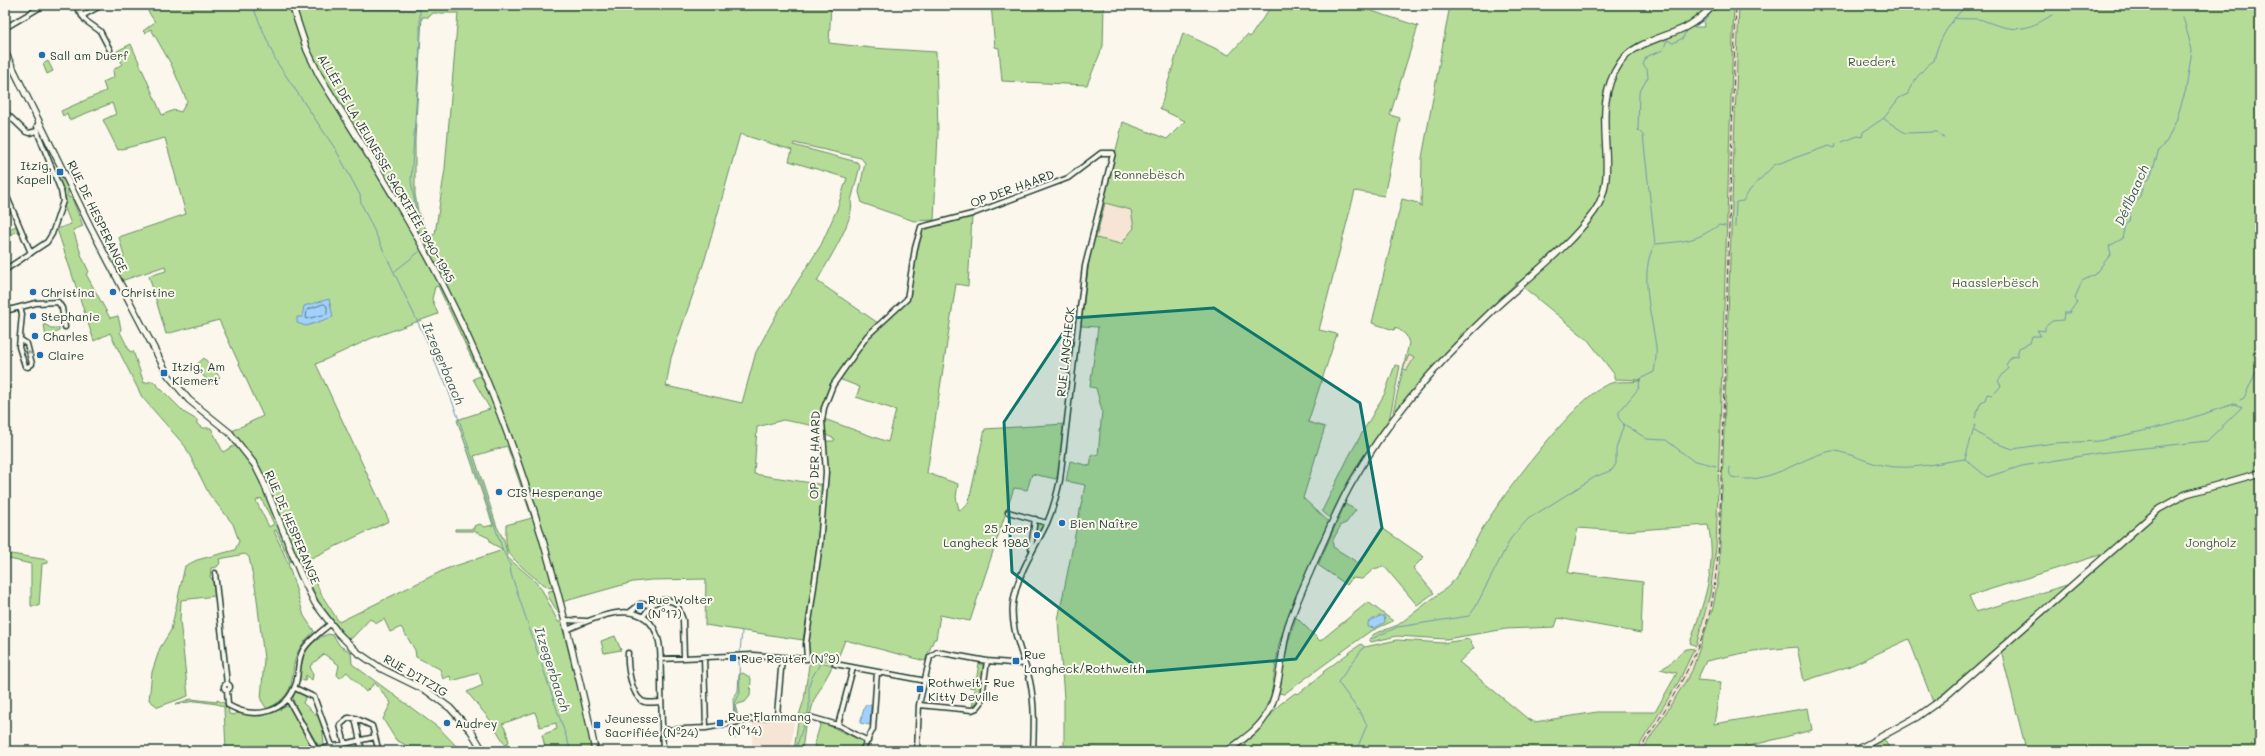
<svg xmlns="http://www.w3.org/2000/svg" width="2265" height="756" viewBox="0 0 2265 756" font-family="Mali,sans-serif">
<rect width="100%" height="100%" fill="#fbf7ec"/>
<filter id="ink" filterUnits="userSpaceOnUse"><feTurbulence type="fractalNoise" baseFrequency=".025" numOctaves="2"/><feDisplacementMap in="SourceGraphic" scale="8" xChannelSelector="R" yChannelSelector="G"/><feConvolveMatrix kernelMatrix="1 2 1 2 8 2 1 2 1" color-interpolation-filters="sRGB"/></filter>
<g filter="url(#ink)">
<!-- built -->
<path fill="#f6e4d4" d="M1734,5h5l-20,568 -6,35 -21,63 -50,80h-6l54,-93 13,-33 11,-53z
M1105,203l26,7 3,18 -13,16 -25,-6z
M1408,355l6,2 -7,13 -4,-1z
M779,718l15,3 -3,30h-39l1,-28z"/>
<!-- green -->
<path fill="#b5dc97" stroke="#6a8c66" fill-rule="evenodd" d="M144,5h204l1,4 69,1v-5h3l1,2h37l2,-2h370l-2,38 43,5 64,4 2,82 -4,86 -20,1 -52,-18 -3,-11 6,-29 -4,-5 -67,-15 -1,2 64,17 3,4 -9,35c5,17 -25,63 -34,80l61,42 -14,13 -41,69 -2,22 -38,-7 -26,7 -3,47 70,11 -11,93 -10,62 -98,-15 1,-46 -55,1 -18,2 -71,20 -9,-15 -3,1c-9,-4 -37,-27 -42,-37 -3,-8 -2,-18 -2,-26l26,-7 -25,-72 -33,10 23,71 7,13 4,18 25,21 9,11 16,32h3l26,101 5,28h-46l-4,-16 15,-6 -1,-6 -16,4 -5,-15 -33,12 4,6 3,12 -2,1 2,8 -18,-30 -24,-29 16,-7 -4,-12 -27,8 -2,-5 -7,3 -3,-10 -24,-12 -1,-7 -14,-23 -11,5 -6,-13 -7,4 -7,-4 -18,19h-5l-28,-36 -25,-53 -3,1 2,11 -3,1 -14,-32 -2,1 14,32 16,53 10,15c-4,5 -11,11 -14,17 -15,26 4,42 -33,61l-6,-9 3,-41 -8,-68 -7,-34 -4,-3 -26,5 1,4 -3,4 -6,1 -1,9 3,3 2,16 -34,4 -1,20 8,76 -30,11 -9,-7 3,-28 8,-24 11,-18 14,-64 12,-6 38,-10 4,-9 -6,-17 -24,-30 -24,-48 -43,-49 -32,-64 -16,8 -37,-112 14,-5 -7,-18 1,-9 -12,-29 1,-2 14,22v9l4,1 11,28 -10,4 9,27 7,15 -3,2 24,44 8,-2 3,13 -1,3 10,20 3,-1 11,32 9,-2 32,32 12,7v4l5,4h9l12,24 11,-6 3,1 4,-6 -9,-10 31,-15 -44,-96 -53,14 -17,-58 17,-5 -1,-5 -44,15 -10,-21 13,-4 -5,-19 67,-23 -21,-76 -47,12 -15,-30 13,-6 -4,-11 -43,17 -2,-7 -4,3 -2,-5 45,-20 -3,-9 11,-5 -1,-7 9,-6 -5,-13 14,-7 31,71 12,-5 7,2 6,-11 -16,-37 -20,-35 -6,4 -2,-2 12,-9zM433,13h25l-13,156 -10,65 -6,3 -11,-26 -3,-17v-55l7,-122h7zM740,134l52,16 -3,11 58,17 -10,31 -16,36 -43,67 -22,40 -14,51 -76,-17 5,-28 34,-99zM438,286l42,90 -7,3 17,30 -33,11 36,105 -9,2 -4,-3 -6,2v3h-19v2h19l15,7 2,5 11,6 -2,2 -54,18 -107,53 -18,-28 -14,-34 82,-39 -73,-157 56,-26 66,-24 -6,-15 3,-12zM261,498l13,26 -5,3 -13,-26z
M991,5h113l-1,41 -16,39 -85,-4 -3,-33 -4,-1z
M1272,5h81l65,21 -28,89 10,3 -16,78 -29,-5 -36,139 18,4 -29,88 17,5 -22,71 26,24 -41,94 -9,28 -8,52 -10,21 -11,13 -26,21h-157v-2h-3v-51l-6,-78 27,-135 -19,-4 4,-20 20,5 2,-12 6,1 4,-44 -6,-23 -6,-1 8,-60 -17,-1 9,-73 33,-131 44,17 18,-18 -25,-12 23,-76 46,22 18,-20 3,2zM1105,203l26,7 3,18 -13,16 -25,-6z
M1450,5h261l-25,22h18l-1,-7 14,-15h17l-18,543 -6,46 -14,52 -6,-3c13,-39 28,-76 18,-118l-85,6 -45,-3 -10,45 75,9 -2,51 -83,-15 -3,9 -49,2 -60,10 -49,-3 -26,6 -2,-3 5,-5 24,-9 51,-39c15,-17 22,-38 33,-57 21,-34 91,-128 124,-144 12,-6 24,-1 36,-5l-28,-1v-5l-26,-34 -71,-58 -47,46 -10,7 2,3 -68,75 -1,-1 16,-69 -3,-8 -10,-8 -2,3 -22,-7 30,-124 16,4 3,4 1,-49zM1409,355l5,3 -7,12 -4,-1z
M1739,5h521v746h-239l5,-2 -26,-102 -67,55 -24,-63 -59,27 -46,15 -7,-34 -44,4 -47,10 -9,19 24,2 -7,42 94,-16 4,22 -82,21h-88l50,-80 21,-63 6,-35zM2103,554l-36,31 -91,27 -7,-16z
M48,61l5,10 -6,3 -4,-10z
M972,216l-4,70 -12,-2 -29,189 31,11 -2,13 3,13 6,-3 4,-6 16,-72 80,-5 -7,50 -2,5 -24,-5 -5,16 -13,-2 -44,133 -30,-6 -4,24h-2l-9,22 -80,-21 -9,23 -23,-5v-2l-3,-1 -2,-12c9,-67 23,-135 18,-202h8l1,-2 -9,-4 -2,-16 64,23 8,-32 -40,-13 4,-10 -21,-8 32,-45 39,-38 6,-48 4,-16 4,-5z
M16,226l2,5 -13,6v-6z
M44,324l7,4h8v3l-13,7z
M1075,343l-3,11 -2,29h-3l3,-35z
M204,358l16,19 -9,8 -16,-19z
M1395,365l5,1 -11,55 -44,68 -14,30 -9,-8 27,-55 36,-63z
M5,371l3,6 -2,2 5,12 -1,3 -5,2z
M1345,504l11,6 -10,13 -5,2 -8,15v7l27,17 22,-36 42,29 -11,11 21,25 -17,12 -33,-39 -10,3 -12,10 -10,-1 -5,7 -29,-20z
M1037,522l6,1v3l-8,13h-2z
M11,554l37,6v3l-6,1 -3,42h-8v-42l-26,-6z
M555,590l5,26 -12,-20 1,-5z
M1368,602l25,19 -24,11 -85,62 -6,-1 10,-50 8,-26 24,24z
M328,634l5,1 7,11 11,6 1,12 88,65 21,22h-44l-21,-11 -13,-21 8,-16 -16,-20 -9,9 -19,-20 -7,6 -3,-3 2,-10 -15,-11 -14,12 3,9 -1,5 -6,-5 -1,6 -6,-1c3,-22 6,-37 29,-46z
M615,636l6,14 -17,3 -3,-12z
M1469,639l5,9 -15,14 69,57 7,3 62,-10h58l22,-39 -17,-4c13,-3 20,-24 34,-20l-15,32 -43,70h-402l23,-19 22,-27 16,-12 3,1 26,-21 -1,-1 38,-28 4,3 32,-7 46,3z
M812,662h8l13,3 -19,35 -4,15h-11l5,-15 5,-35z
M979,663l5,3 -3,27h-3l-2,9h3l-3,5 -4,1 3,-20 -12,-2 1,-6 12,2z
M743,673l8,5 -1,18 -5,6 -10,3 3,12h-4l-1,-19 5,-7 1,-16z
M295,691l11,5 -3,7 19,17 2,25 -7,-1 -23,-41 -1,-7z
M191,699l26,3v-2l11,5 1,9 6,1v-2l27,3 26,-10 4,3 23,42h-89l-2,-44 -7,-3 -21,-3 -21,3z
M806,718l-4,33h-8l4,-30z
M821,722l44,20 -5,9h-28l-18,-5z
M1884,739l7,12h-31z"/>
<!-- water -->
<path fill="#a2d1fe" stroke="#6e96ad" d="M329,299l4,18 -27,9 -9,-3v-6h5l2,-11z
M1380,616h4l1,6 -10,6 -7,-1v-5z
M865,705h6l-1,20 -10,-2z"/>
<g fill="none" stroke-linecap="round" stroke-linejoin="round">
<!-- shore -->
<path stroke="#537885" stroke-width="1" d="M324,304l3,2v8l-21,5 1,-9z"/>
<!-- stream -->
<path stroke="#6e96ad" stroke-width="1" d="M252,5l24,56 60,89 24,45 1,8 69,145 11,29 3,2 22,60 36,109 8,17 1,9 60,177
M420,5v40l-9,136 9,52
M1954,18c10,2 23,-1 31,3 29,11 40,11 67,-6
M1694,27l13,-9 7,-9
M1884,119l21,14 32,-1 7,6
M1842,142l16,-6 4,1 1,-5 21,-14 15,-20 9,-4c0,-7 19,-31 26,-33 3,-19 16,-39 29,-52l5,1 4,-5
M1735,227l1,-25 7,-1 7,-11 24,-25 55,-19 6,2 1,-4
M1656,244c29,-3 38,-2 63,-19l6,1
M395,271l24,-19
M2240,400l4,-2 16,-35
M1975,418l6,-16 4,-2 2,-6 6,1 8,-9 -3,-5 10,-13 -2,-3 5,-8 6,-1 2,-8 11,-5 2,-7h9l-4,-6 8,1v-4l7,-6 11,-1 1,-7h5l8,-11 -2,-4 7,-17 12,-6 17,-21 -2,-8 13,-7 3,-15 4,-3 2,-11 9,-14 4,-14 6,-4 9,-28 8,-9 9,-20 10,-32 6,-39 -9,-33
M1624,424l23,15 19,1 26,20 24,6
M1965,459l10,-34
M1729,467l1,8 2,2c36,10 66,-19 99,-26 8,-2 36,11 46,13 31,8 57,-1 88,-5l22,18 35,-11 77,-13 108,-12 35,-34 -8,-3 -62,20 -72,17 -46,2 -41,6 -21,-7 -19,-12
M1371,639l27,-12 71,-11 6,-8 36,-70 17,-19 67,-42 17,-7 4,-6v-15l8,-25 -5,-5v-7l20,-24 1,-9 14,-7c1,-8 3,-17 2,-25 -4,-31 -18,-75 -1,-103l-12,-109 -5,-5 1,-37 9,-16 -1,-8 -4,-4 3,-8 17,-7 4,-10 6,3 10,-5 3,-8 4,-2
M740,652l2,-21
M736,718l-2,-13 6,-12 -1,-34
M735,739l1,-12
M795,751l14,-42v-23l2,-7 12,-20 8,-6
M1356,751l11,-26 -4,-8 -25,-35 26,-35"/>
<!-- minor casing -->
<g stroke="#1f3d34" stroke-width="7">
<path id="minor" d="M75,5l11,16 14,10 10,19
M82,16l20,-11
M5,28l39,-23
M5,112l21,20 3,1 8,-2
M5,192l26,61
M5,270l42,-28 5,-8 11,-33 -2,-10 -22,-55 -2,-10 2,-4
M20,307l2,7 -3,33 6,19 3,1 4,-3 -5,-20 -6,-4
M5,311l31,-8 22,-1 4,6 3,19
M1008,512l39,11
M1031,548l4,-29
M215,573l12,111
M630,612l10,-8 11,1
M643,617c9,-15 18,-22 34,-13l6,16 1,38
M565,620l21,1
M567,630c28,-13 78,-36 91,8 4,12 2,27 3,40 0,24 1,49 2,73
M628,653c-1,12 3,41 14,48 5,3 14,1 19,1
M704,657l2,71
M660,659l93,-4 54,4 -1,-15 14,-100 6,-72 -4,-51 2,-13 9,-23 34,-49 40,-37 8,-51 6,-21 51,-13 96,-36 33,-25h12l-28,113 -25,214c-3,14 -7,29 -13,43 -13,27 -30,51 -34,81 -3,27 11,52 17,77 5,24 4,46 3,70
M835,664l86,16
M224 687a3 3 0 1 1 6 0a3 3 0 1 1-6 0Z
M297,689l17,8 18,49
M227,690l1,15c26,15 58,9 68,-22 3,-11 1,-23 7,-33 6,-10 18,-18 27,-26
M288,699l29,52
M919,705l53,5 5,-2 4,-5 6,-42
M810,717l28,8 30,16
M355,718l7,33
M838,725l15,-57
M662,730l44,-2 71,-13 5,-57
M345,744l-5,-19 8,-7h7l17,8 3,11
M317,750l58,-13 3,11 4,3
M862,751l11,-22 4,-57
M917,751l2,-46 11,-48 7,-5 50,9 37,3"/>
</g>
<!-- secondary casing -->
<g stroke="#1f3d34" stroke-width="8">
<path id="secondary" d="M292,5l15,45 12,25c42,69 87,137 124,210 59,116 99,238 129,365 8,34 17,67 23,101
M5,52l85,174 78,149 21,25 41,33 25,32 8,16 38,94 14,28 23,30 19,19 25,17 45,22 23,17 21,23 12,20
M1228,751c13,-11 29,-20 38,-35 15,-24 14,-63 22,-90 8,-24 19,-47 29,-70 11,-24 21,-49 34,-72 36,-65 88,-123 142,-174 31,-29 76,-63 101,-98 30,-41 -8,-100 26,-149 13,-20 43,-25 64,-35 12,-6 21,-14 30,-23
M1855,751l62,-34 28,-20 214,-188 27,-15 74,-21"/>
</g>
<!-- minor -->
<use href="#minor" stroke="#fbf7ec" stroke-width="4"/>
<!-- secondary -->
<use href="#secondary" stroke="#fbf7ec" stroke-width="5.5"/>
<!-- rail -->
<path stroke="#1f3d34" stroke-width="1" stroke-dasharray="6 3" stroke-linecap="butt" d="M1639,751c28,-45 60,-91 72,-144 4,-21 6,-42 8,-64l17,-538"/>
</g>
<!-- one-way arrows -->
<defs><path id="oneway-chevron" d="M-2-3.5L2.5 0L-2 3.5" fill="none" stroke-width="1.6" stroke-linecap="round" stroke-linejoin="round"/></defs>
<use stroke="#8d9a90" href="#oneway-chevron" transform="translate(29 354) rotate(-107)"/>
</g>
<!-- marked area -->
<path fill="#0f766e" fill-opacity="0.2" stroke="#0f766e" stroke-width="3" stroke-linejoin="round" d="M1214,308l146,95 22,125 -86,131 -153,13 -131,-100 -8,-150 69,-104z"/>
<!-- markers -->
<g fill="#1f6fb2" stroke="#fbf7ec" stroke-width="1.5">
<circle cx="42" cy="55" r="4"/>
<rect x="56" y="168" width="8" height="8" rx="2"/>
<circle cx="33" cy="292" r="4"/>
<circle cx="113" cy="292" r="4"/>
<circle cx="33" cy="316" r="4"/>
<circle cx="35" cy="336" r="4"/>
<circle cx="40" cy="355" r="4"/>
<rect x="160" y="369" width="8" height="8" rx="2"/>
<circle cx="499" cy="492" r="4"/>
<circle cx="1062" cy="523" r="4"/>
<circle cx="1037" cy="535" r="4"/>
<rect x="636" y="602" width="8" height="8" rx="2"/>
<rect x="729" y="654" width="8" height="8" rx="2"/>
<rect x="1012" y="657" width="8" height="8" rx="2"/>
<rect x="916" y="685" width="8" height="8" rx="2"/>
<circle cx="447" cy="723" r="4"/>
<rect x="716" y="719" width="8" height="8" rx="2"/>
<rect x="593" y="721" width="8" height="8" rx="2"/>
</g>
<g text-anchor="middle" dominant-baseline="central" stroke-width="4" stroke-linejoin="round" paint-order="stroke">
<!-- poi labels -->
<g font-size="12" fill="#1f3d34" stroke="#fbf7ec" text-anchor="start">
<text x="50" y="55">Sall am Duerf</text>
<text x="52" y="165" text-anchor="end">Itzig,<tspan x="52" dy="14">Kapell</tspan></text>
<text x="41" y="292">Christina</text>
<text x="121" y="292">Christine</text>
<text x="41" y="316">Stephanie</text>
<text x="43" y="336">Charles</text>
<text x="48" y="355">Claire</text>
<text x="172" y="366">Itzig, Am<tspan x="172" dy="14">Kiemert</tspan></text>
<text x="507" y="492">CIS Hesperange</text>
<text x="1070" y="523">Bien Naître</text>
<text x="1029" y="528" text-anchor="end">25 Joer<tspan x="1029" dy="14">Langheck 1988</tspan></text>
<text x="648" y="599">Rue Wolter<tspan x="648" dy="14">(N°17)</tspan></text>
<text x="1024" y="654">Rue<tspan x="1024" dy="14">Langheck/Rothweith</tspan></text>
<text x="741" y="658">Rue Reuter (N°9)</text>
<text x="928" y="682">Rothweit - Rue<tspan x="928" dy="14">Kitty Deville</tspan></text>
<text x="728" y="716">Rue Flammang<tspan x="728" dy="14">(N°14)</tspan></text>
<text x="605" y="718">Jeunesse<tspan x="605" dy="14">Sacrifiée (N°24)</tspan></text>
<text x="455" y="723">Audrey</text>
</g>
<!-- park labels -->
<g font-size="12" fill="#3d5d48" stroke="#fbf7ec">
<text x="1872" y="61">Ruedert</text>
<text x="1149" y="174">Ronnebësch</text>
<text x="1995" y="282">Haasslerbësch</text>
<text x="2211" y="542">Jongholz</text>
</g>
<!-- street labels -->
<g font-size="12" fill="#1f3d34" stroke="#fbf7ec">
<text transform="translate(387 168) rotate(60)">ALLÉE DE LA JEUNESSE SACRIFIÉE 1940-1945</text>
<text transform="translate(1012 188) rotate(-20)">OP DER HAARD</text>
<text transform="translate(98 216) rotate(64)">RUE DE HESPERANGE</text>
<text transform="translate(1065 352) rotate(-84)">RUE LANGHECK</text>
<text transform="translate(814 455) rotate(-89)">OP DER HAARD</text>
<text transform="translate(293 527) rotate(67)">RUE DE HESPERANGE</text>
<text transform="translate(416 675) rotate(30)">RUE D'ITZIG</text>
</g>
<!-- water labels -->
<g font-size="13" font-style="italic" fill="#395b5c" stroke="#fbf7ec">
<text transform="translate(2131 195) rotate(-66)">Déflbaach</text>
<text transform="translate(444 363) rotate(67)">Itzegerbaach</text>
<text transform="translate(553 669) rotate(72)">Itzegerbaach</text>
</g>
</g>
<!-- margin -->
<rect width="2265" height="756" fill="none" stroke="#fbf7ec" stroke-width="20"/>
<rect x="10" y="10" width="2245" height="736" fill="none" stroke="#1f3d34" stroke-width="1.5" filter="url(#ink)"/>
</svg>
